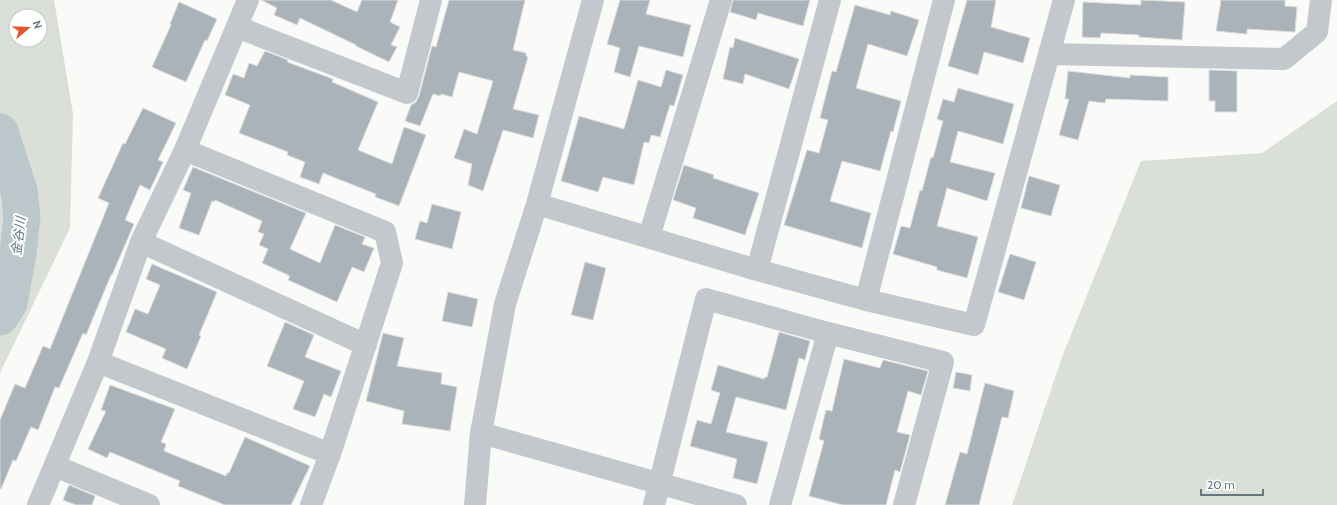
<svg xmlns="http://www.w3.org/2000/svg" width="1337" height="505" viewBox="0 0 1337 505" font-family="Cabin,'Noto Sans JP',sans-serif">
<rect width="100%" height="100%" fill="#fafaf8"/>
<!-- green -->
<path fill="#dadfd7" fill-rule="evenodd" d="M0,0h54l19,114 -3,114 -70,145zM16,16h24v24h-24z
M1337,101v404h-325l50,-148 79,-196 121,-8z"/>
<g fill="none" stroke-linecap="round" stroke-linejoin="round">
<!-- river -->
<path stroke="#bbc7cb" stroke-width="37" d="M0,132l19,59 3,26 -4,36 -9,50 -9,14"/>
</g>
<!-- building -->
<path fill="#aab3b9" stroke="#dcdcda" d="M261,0h70l26,12 5,-12h36l-8,22 10,5 -9,18 6,2 -8,15 -33,-16v-1l-56,-27 -3,7 -23,-10 3,-7z
M449,0h76l-12,50 13,3v3l2,1 -15,52 26,6 -6,23 -30,-8 -20,61 -15,-6 4,-21 -18,-6 10,-29 13,5 16,-53 -34,-9 -7,25 -11,-3 -1,2 -7,-2 -13,32 -15,-5 6,-16 5,-3 3,-6 13,-50 4,1z
M620,0h30l-4,14 45,11 -8,32 -44,-11 -9,31 -16,-5 6,-24 -13,-4z
M733,0h77l-7,26 -45,-13 -2,7 -26,-8z
M967,0h29l-5,27 39,11 -7,25 -39,-11 -6,23 -30,-9z
M1141,0l44,2 -3,38 -43,-3v-2l-38,-2 -1,5 -18,-1 1,-35 58,3z
M1221,0h64v6l12,1 -2,25 -48,-3v5l-31,-3z
M179,2l38,17 -10,22 -2,-1 -19,42 -34,-15 19,-42 -1,-1z
M855,5l35,10 1,-4 28,9 -12,36 -39,-12 -12,44 45,13 -8,31 -2,-1 -11,40 -38,-10 -12,40 41,12 -9,35 -78,-23 23,-75 12,3 9,-33 -8,-2 12,-47 4,1z
M735,38l64,21 -10,30 -44,-15 -2,10 -20,-5 7,-32 3,1z
M265,51l23,9 -1,2 46,17 -1,3 46,20 -20,48 34,14 12,-37 22,8 -27,71 -24,-9 1,-3 -53,-21 -4,11 -19,-7 5,-15 -18,-7 1,-3 -49,-19 11,-28 -25,-10 8,-21 11,4 5,-15 8,3z
M666,70l17,5 -9,31 -4,-1 -10,32 -9,-2 -2,8 -5,-1 -10,43 -31,-8 -5,15 -37,-11 18,-65 45,13 14,-49 23,7z
M1209,70l28,1v41h-22v-11h-6z
M1068,71l62,7v-3l38,2v24l-62,-2 -1,4 -16,-2 -11,39 -19,-5 10,-36h-4z
M958,88l56,16 -11,40 -45,-13 -8,31 45,11 -8,28 -40,-13 -10,38 41,11 -11,41 -30,-8v-3l-44,-13 8,-28 9,2 10,-38 2,1 9,-34 2,1 10,-37 -6,-2 6,-20 11,3z
M143,108l33,15 -18,37 5,2 -13,28 -10,-5 -15,35 9,4 -22,51h-1l-25,60 -3,-2 -24,55 -4,-1 -17,43 -7,-3 -15,34 -3,-1 -12,29h-1v-69l15,-36 10,4 18,-42 7,3 59,-146 -11,-5 25,-55 2,1z
M684,165l30,10 -1,3 46,15 -14,42 -52,-17 3,-10 -23,-8z
M193,167l113,46 -16,36 30,14 15,-38 30,12 -3,7 12,4 -10,24 -12,-5 -15,35 -49,-22 2,-4 -28,-13 6,-14 -9,-4 5,-11 -6,-2 4,-11 -47,-21 -1,2 -2,-1 -13,34 -20,-7 12,-35 -8,-3z
M1029,176l31,9 -9,31 -30,-8z
M432,204l29,8 -9,37 -37,-10 5,-18 7,2z
M1010,254l26,8 -12,38 -26,-8z
M585,262l21,6 -13,52 -22,-5z
M152,264l65,28 -18,43 2,1 -14,33 -25,-11 4,-9 -40,-17 9,-23 13,5 12,-29 -14,-6z
M448,292l30,7 -6,28 -30,-6z
M285,322l29,13 -9,22 36,14 -10,26 -7,-3 -9,23 -22,-8 11,-28 -37,-15z
M779,332l31,9 -5,19 -6,-2 -13,52 -50,-13 -10,35 42,10 -11,42 -24,-6 4,-19 -47,-13 7,-26 14,4 9,-31 -9,-3 7,-25 46,14 1,-2h2z
M383,333l21,5 -7,28 45,7 -1,11 16,3 -7,44 -48,-7 2,-13 -38,-10z
M844,359l36,9 3,-8 45,11 -7,24 -13,-4 -11,41 13,3 -10,37 -5,-2 -9,35h-43l-34,-9 15,-55 -5,-2 7,-29 6,1z
M956,372l16,3 -2,16 -17,-3z
M985,383l29,8 -6,27 -6,-1 -23,88h-34l15,-53 7,2z
M110,385l65,24 -14,33 5,2 -2,7 62,25 1,-3h2l16,-36 65,29 -19,39h-66l-47,-19 2,-5 -70,-29 -3,6 -19,-9 18,-38 -5,-1z
M69,485l26,11 -3,9h-16l-13,-5z"/>
<g fill="none" stroke-linecap="round" stroke-linejoin="round">
<!-- minor -->
<path stroke="#c3c8cc" stroke-width="22" d="M237,27l170,66 24,-93
M1049,54l235,5 33,-27 4,-32
M185,150l200,82 7,31 -62,191 -19,51
M537,204l220,66 109,30 108,25 90,-325
M649,237l72,-237
M141,242l225,103
M757,270l73,-270
M866,300l78,-300
M98,362l232,92
M481,433l255,72
M55,466l94,39
M38,505l60,-143 43,-120 44,-92 63,-150
M475,505l6,-72 24,-129 32,-100 56,-204
M654,505l52,-206 122,34 115,29 -39,143
M780,505l48,-172"/>
</g>
<g text-anchor="middle" dominant-baseline="central" stroke-width="4" stroke-linejoin="round" paint-order="stroke">
<!-- water labels -->
<g font-size="13" font-style="italic" fill="#60757c" stroke="#fff">
<text transform="translate(18 236) rotate(-83)">金谷川</text>
</g>
</g>
<!-- north arrow -->
<g transform="translate(28 28) rotate(71)"><circle r="19" fill="#ffffff" stroke="#c1c8cd"/>
<path d="M0-3L7 15L0 10L-7 15Z" fill="#e4572e"/>
<text y="-6" font-size="11" font-weight="bold" text-anchor="middle" fill="#657683">N</text>
</g>
<!-- scale -->
<path d="M1201 489v6h62v-6" fill="none" stroke="#657683" stroke-width="2"/>
<text x="1207" y="489" font-size="12" fill="#657683" stroke="#ffffff" stroke-width="3" paint-order="stroke">20 m</text>
</svg>
